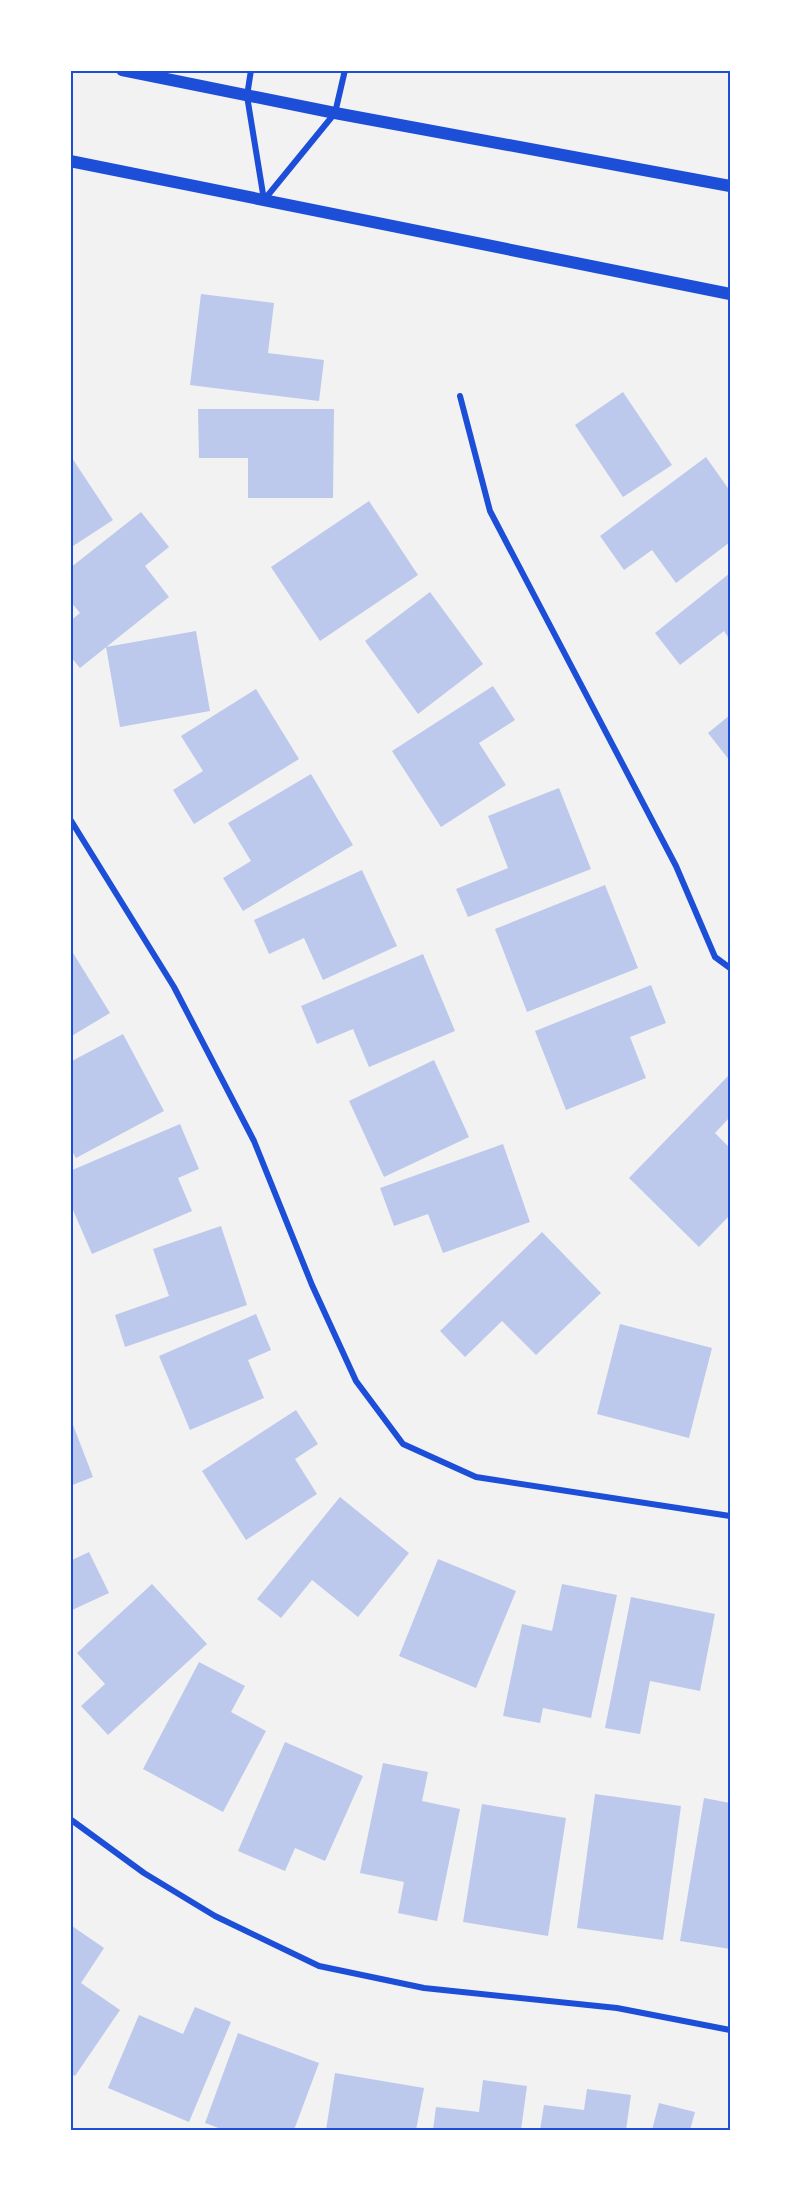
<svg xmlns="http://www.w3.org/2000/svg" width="801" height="2201" viewBox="0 0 801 2201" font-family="'Crimson Pro',serif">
<rect width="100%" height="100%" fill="#f2f2f2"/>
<!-- building -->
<path fill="#bdc9ec" d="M201,294l73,9 -6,50 56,7 -5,41 -129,-16z
M623,392l49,73 -49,32 -48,-72z
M198,409h136l-1,89h-85v-40h-49z
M70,455l43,65 -43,28z
M706,457l24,34v51l-54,41 -24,-33 -28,20 -24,-34z
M369,501l49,74 -98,66 -49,-74z
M141,512l28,35 -24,19 24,31 -89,71 -10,-12v-35l10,-8 -10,-12v-33z
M730,573v67l-6,-9 -44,34 -25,-32z
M430,592l53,72 -65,50 -53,-73z
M196,631l14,80 -90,16 -14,-80z
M493,686l22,34 -36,23 27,42 -65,42 -49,-76z
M256,689l43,70 -105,65 -21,-34 30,-19 -22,-35z
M730,715v46l-22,-28z
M311,774l42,71 -110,66 -20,-33 28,-17 -23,-38z
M559,788l32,81 -123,48 -12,-28 52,-21 -20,-52z
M362,870l35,76 -74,34 -19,-42 -35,16 -15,-34z
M605,885l33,83 -111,44 -32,-83z
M70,948l40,65 -40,24z
M423,954l32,77 -86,36 -16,-38 -36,15 -16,-38z
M651,985l15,38 -36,14 16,41 -80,32 -31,-79z
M123,1034l41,77 -88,47 -6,-10v-86z
M434,1060l35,77 -85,40 -35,-76z
M729,1075l1,1v41l-15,16 15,15v67l-31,32 -70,-69z
M180,1124l19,45 -21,9 14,33 -100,43 -22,-51v-32z
M503,1144l27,78 -87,31 -15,-39 -34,12 -14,-38z
M221,1226l26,79 -122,42 -10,-32 54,-19 -16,-47z
M542,1232l59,61 -65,62 -34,-34 -37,36 -25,-26z
M256,1314l15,36 -23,10 16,38 -74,32 -31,-74z
M620,1324l92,24 -23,90 -92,-24z
M296,1410l22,34 -23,15 22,35 -71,46 -44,-69z
M70,1417l23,60 -23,9z
M340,1497l69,56 -51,64 -46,-37 -31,38 -24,-19z
M89,1552l20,41 -39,18v-50z
M438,1559l78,32 -40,97 -77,-32z
M152,1584l55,60 -99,91 -27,-29 24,-22 -28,-31z
M562,1584l55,11 -26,123 -48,-10 -3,15 -37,-7 19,-92 30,7z
M631,1597l84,17 -15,77 -50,-10 -10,53 -35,-6z
M199,1662l46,24 -14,26 35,19 -43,81 -80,-43z
M285,1742l78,34 -38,85 -30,-13 -10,23 -47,-20z
M383,1763l45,9 -6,29 38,8 -23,112 -39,-8 6,-31 -44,-9z
M595,1794l86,12 -18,134 -86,-12z
M704,1798l26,5v146l-50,-8z
M482,1804l84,14 -18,118 -85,-14z
M72,1926l32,22 -23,35 39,27 -45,66 -5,-3v-144z
M195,2007l36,15 -42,100 -81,-34 31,-73 44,19z
M238,2033l81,30 -25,67h-70l-19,-7z
M335,2073l89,15 -8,42h-90z
M483,2080l44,6 -6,44h-88l3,-23 43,5z
M587,2089l44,6 -5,35h-86l4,-25 40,5z
M659,2103l36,9 -5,18h-38z"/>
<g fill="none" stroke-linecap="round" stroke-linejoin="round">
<!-- minor -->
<path stroke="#1d4ed8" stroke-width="6" d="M251,70l-4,26 17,104
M264,200l71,-87 10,-43
M460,396l30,115 186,355 39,91 15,11
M70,819l104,168 80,154 58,144 44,96 47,63 73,33 254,39
M70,1819l74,54 71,43 104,50 105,22 193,20 113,22"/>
<!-- secondary -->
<path stroke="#1d4ed8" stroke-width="12" d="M122,70l213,43 395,73
M70,161l660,133"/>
</g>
<!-- border -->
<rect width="801" height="2201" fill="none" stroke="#ffffff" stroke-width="144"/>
<rect x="72" y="72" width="657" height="2057" fill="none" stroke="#1d4ed8" stroke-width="2"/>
</svg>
